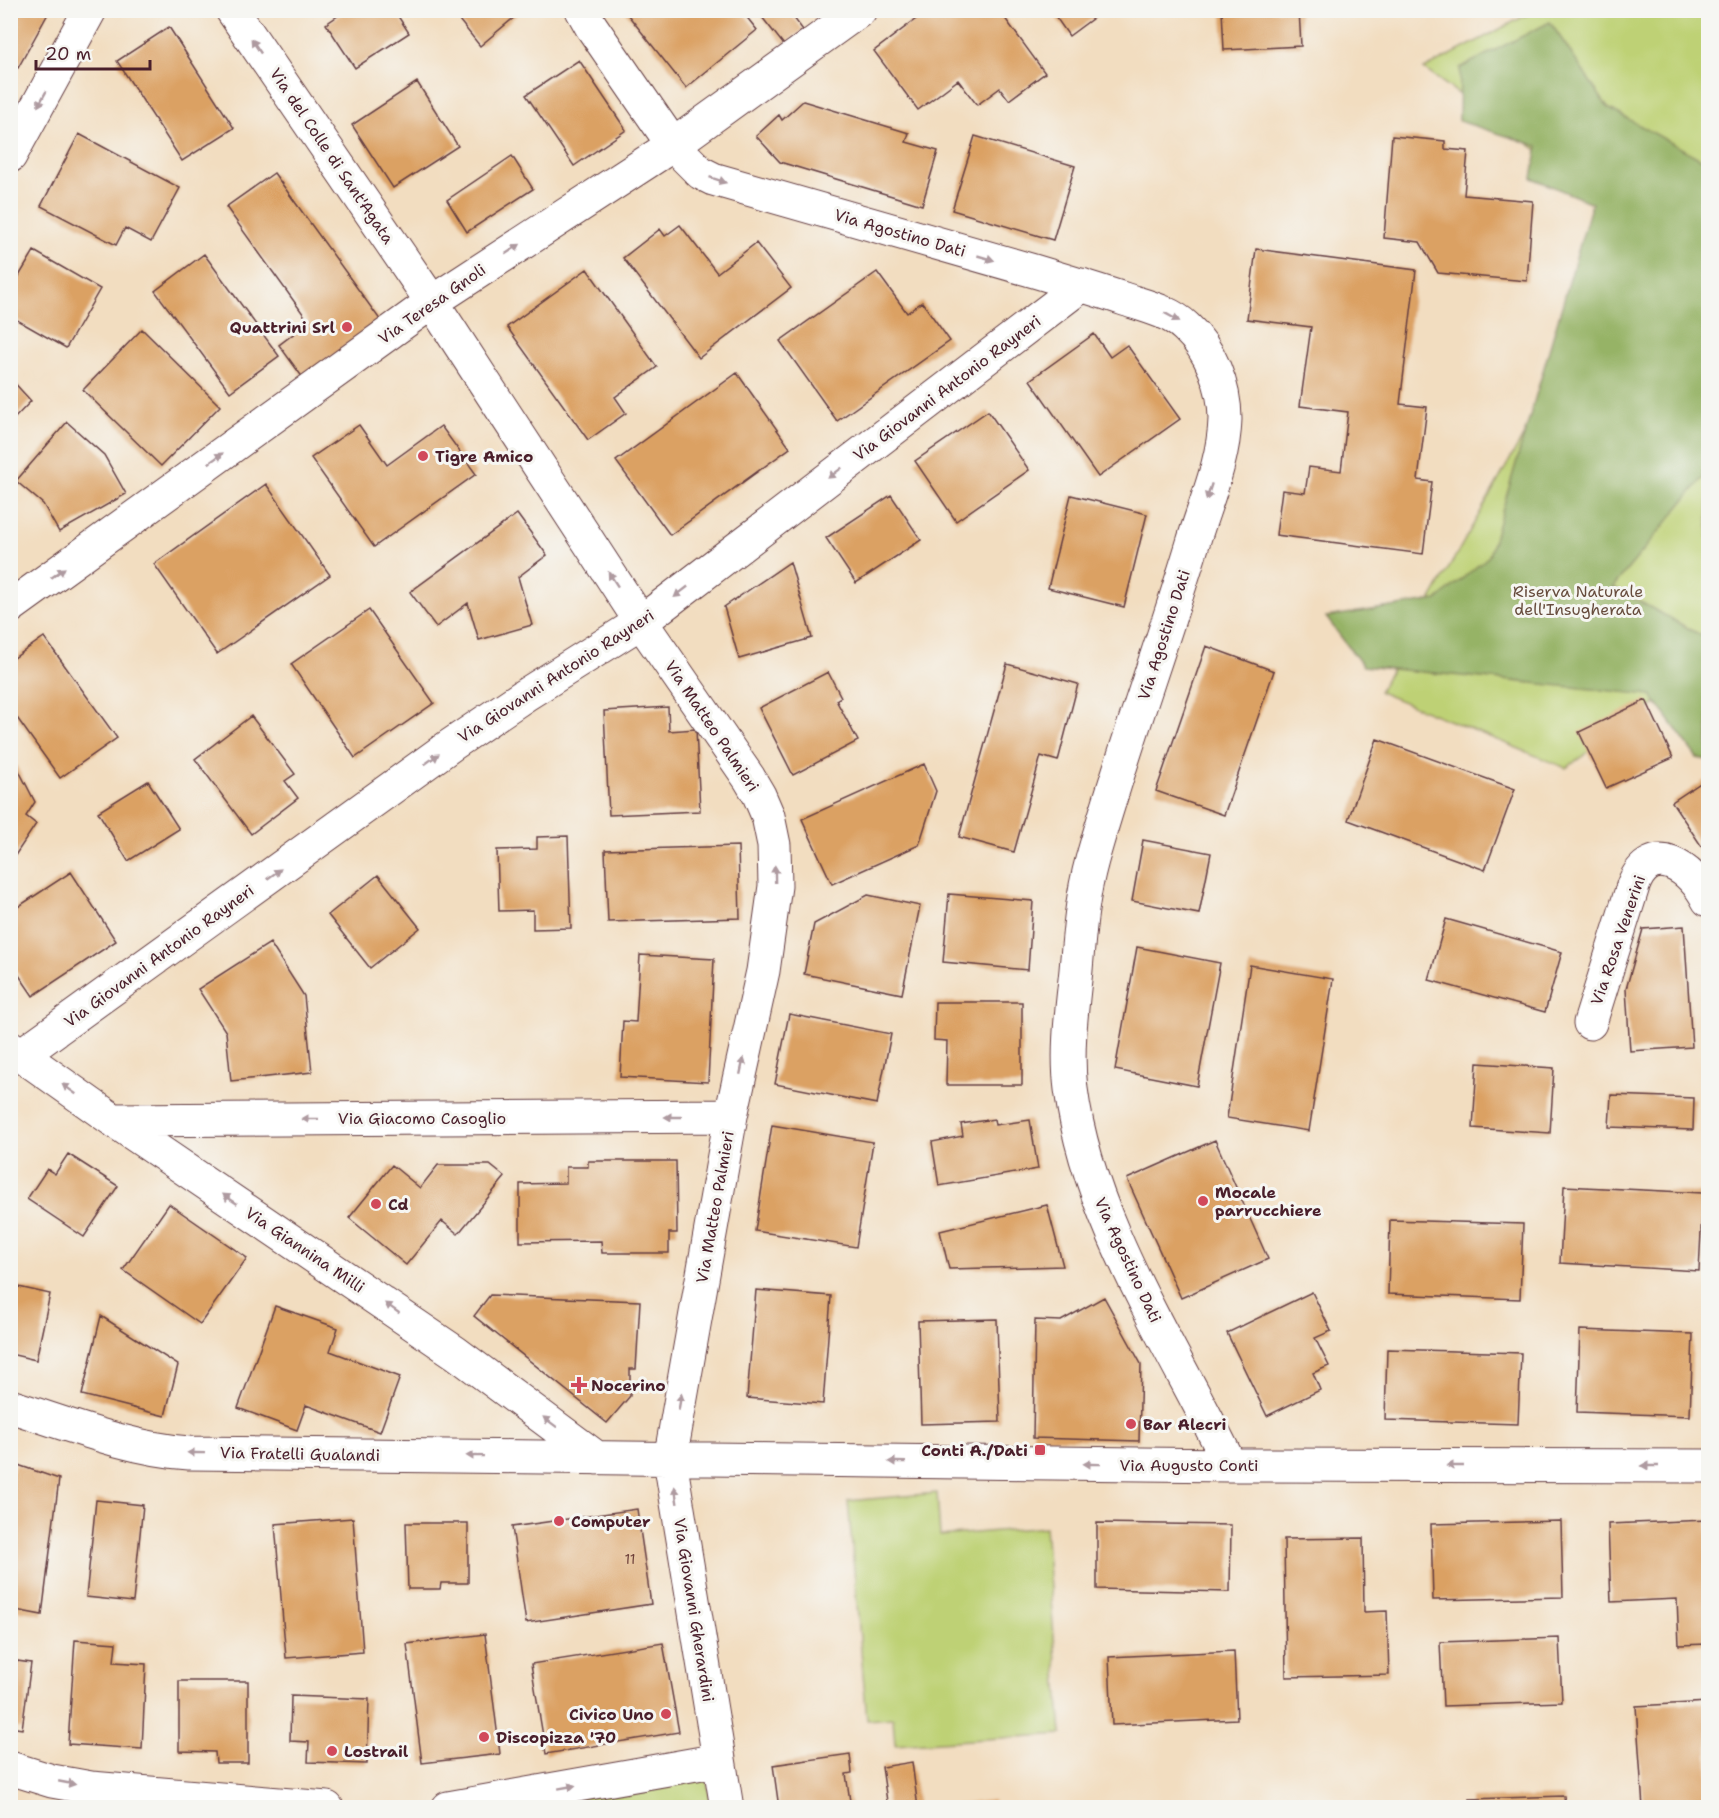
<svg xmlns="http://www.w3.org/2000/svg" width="1719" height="1818" viewBox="0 0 1719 1818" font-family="'Shantell Sans',sans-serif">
<rect width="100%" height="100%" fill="#f6f6f2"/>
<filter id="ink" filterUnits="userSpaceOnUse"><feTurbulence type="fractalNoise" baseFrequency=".0167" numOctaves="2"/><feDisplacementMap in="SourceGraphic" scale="12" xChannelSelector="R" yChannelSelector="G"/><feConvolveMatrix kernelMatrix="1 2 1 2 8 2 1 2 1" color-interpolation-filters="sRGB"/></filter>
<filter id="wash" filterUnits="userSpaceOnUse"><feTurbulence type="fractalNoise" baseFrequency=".008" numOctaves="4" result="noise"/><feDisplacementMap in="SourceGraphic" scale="24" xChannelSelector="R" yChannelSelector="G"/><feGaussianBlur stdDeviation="1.35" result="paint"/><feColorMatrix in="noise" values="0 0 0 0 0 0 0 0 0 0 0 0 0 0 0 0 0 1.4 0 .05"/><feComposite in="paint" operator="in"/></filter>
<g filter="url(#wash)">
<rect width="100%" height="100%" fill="#f2ddc0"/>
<!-- green -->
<path fill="#bed174" stroke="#847850" stroke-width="1.5" d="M1534,11h174v696l-20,-26 -122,87 -187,-76 159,-282 145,-156 -259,-185z
M937,1493l3,43 105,-9 17,207 -167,11 -2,-27 -26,2 -19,-219z
M706,1776l6,32h-195z"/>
<!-- forest -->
<path fill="#96b366" stroke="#706948" stroke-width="1.5" d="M1550,22l58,86 100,55v309l-95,115 95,52v121l-11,-2 -46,-63 -288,-29 -37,-49 111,-17 52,-44 103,-353 -60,-25 6,-32 -79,-25 1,-53z"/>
<g id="blocks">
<!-- building -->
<path fill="#dba164" d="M10,10h40l-32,58 -8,-5z
M341,10h53l15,23 -54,35 -29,-44 16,-11z
M451,10h72l-43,36z
M624,10h117l16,20 -71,58z
M760,10h28l15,20 -19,15 -26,-33z
M928,10h71l46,63 -36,27 -9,-12 -23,17 -19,-25 -40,30 -44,-59z
M1051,10h53l-35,26z
M1222,10h77l2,36 -77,4z
M169,27l65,101 -52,33 -65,-100z
M579,60l47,70 -52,36 -48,-71z
M417,82l41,64 -65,42 -41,-63z
M803,101l106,32 -3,9 32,9 -16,54 -142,-43 -24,-26 23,-21 3,5z
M79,134l101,54 -29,54 -26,-14 -9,17 -75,-39z
M975,136l100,30 -22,74 -101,-30z
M1392,136l53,5v8l23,2 -4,44 69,6 -6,80 -89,-8 -18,-31 -36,-4z
M512,156l21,33 -66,43 -20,-32z
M274,173l107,148 -78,57 -24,-33 30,-23 -83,-115z
M680,225l37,48 39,-30 35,45 -92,70 -76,-100 37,-29 5,7z
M1256,249l160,21 -16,134 27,3 -9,73 14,2 -9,72 -147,-19 6,-45 23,3 4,-26 32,4 7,-59 -48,-6 11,-79 -64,-8z
M34,251l66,38 -34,59 -56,-32v-25z
M204,254l75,102 -49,36 -75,-101z
M587,269l70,98 -42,30 11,16 -38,27 -81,-113z
M877,272l30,41 15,-11 28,39 -113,80 -57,-80z
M142,329l78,77 -59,60 -78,-76z
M1094,334l16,23 17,-12 53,74 -82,58 -68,-97z
M737,373l53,75 -120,87 -54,-74z
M10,378l21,23 -21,22z
M988,411l41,59 -73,51 -41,-60z
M67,422l37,33 22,39 -67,38 -16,-28 -27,-23z
M359,425l28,40 54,-39 35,48 -102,73 -63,-89z
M266,484l64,91 -113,79 -63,-90z
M891,495l30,45 -65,43 -30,-45z
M1071,495l76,19 -23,93 -76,-19z
M517,514l30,41 -29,22 14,48 -53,15 -11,-37 -32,24 -26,-35z
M790,562l22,76 -73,21 -15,-52z
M369,610l65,93 -79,55 -64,-94z
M44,637l73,101 -57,40 -50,-70v-47z
M1206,646l68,25 -50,144 -68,-24z
M1007,664l71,20 -20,77 -17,-5 -27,96 -55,-15z
M828,672l13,25 -5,3 22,41 -65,34 -34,-67z
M1646,700l27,58 -67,30 -27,-56z
M668,707l1,24 27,-2 4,82 -91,4 -5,-104z
M251,716l44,58 -10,7 13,17 -47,36 -56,-75z
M1377,739l138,50 -30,81 -137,-50z
M10,761l6,4 19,37 -9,14 10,8 -26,39z
M924,764l12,27 -17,54 -87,39 -30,-65z
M1708,778v78l-36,-54z
M148,781l31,48 -51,32 -30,-49z
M568,836l3,92 -38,1v-19l-34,1 -2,-61 40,-1v-12z
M1143,840l68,13 -12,61 -67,-13z
M738,846l2,72 -132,4 -3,-72z
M71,872l45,69 -83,55 -23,-34v-50z
M378,875l42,53 -50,40 -42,-53z
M949,894l84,7 -5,69 -85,-8z
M868,895l52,11 -18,88 -98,-20 10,-50z
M1446,919l116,33 -17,60 -116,-32z
M1684,926l8,121 -62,4 -4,-62 17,-60z
M270,943l34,53 8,76 -81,9 -5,-49 -28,-43z
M1137,947l83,16 -23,123 -82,-16z
M640,955l74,4 -6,123 -88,-5 3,-56 13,1z
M1250,965l83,14 -24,152 -82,-13z
M935,1002h87v83h-76l1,-44 -13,-1z
M789,1014l102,20 -14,70 -102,-20z
M1477,1063l77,5 -4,65 -77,-5z
M1611,1095l83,3 -1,32 -84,-3z
M994,1119l1,6 35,-5 8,49 -99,17 -7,-44 31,-6 -2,-12z
M772,1125l101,17 -17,105 -101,-16z
M1215,1140l53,119 -87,39 -54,-119z
M68,1154l50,32 -34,51 -57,-38 20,-30 8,5z
M588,1161h88l1,72h-8v20h-67l-1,-12 -81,1v-58l46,-1v-16h22z
M392,1165l28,23 18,-23h52l15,12 -47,57 -16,-13 -36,44 -57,-47z
M1564,1186l139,7 -4,78 -139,-8z
M169,1204l78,54 -47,66 -77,-54z
M1047,1205l16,61 -114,3 -9,-38z
M1390,1220l133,4 -3,75 -132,-5z
M10,1285l40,9 -14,66 -26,-6z
M756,1290l75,6 -8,108 -76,-6z
M1312,1292l19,39 -16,7 14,28 -16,7 7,17 -53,26 -40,-83z
M490,1295l150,6 -4,68h-6v27l-23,27 -133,-107z
M1104,1297l37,67 -2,77 -106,-3 2,-118 26,1z
M275,1306l63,22 -8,23 70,26 -20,55 -74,-27 -9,25 -59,-22z
M101,1316l77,49 -13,51 -83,-21z
M997,1319l3,103 -79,2 -3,-103z
M1580,1330l113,4 -3,82 -113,-4z
M1387,1349l134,4 -3,71 -133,-4z
M15,1464l44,15 -17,136 -32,-6v-131z
M96,1500l47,5 -10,97 -47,-5z
M637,1509l14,95 -125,19 -14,-96z
M353,1518l10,134 -77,6 -11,-134z
M1708,1520v124l-29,1 -2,-46 -66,3 -3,-78z
M1561,1521l2,76 -130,3 -2,-76z
M406,1523h62v60h-27l-1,6h-32z
M1097,1523l134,2 -1,67 -133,-3z
M1363,1538l1,74 23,-1 2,64 -103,2 -2,-138z
M485,1634l15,120 -78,9 -15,-119z
M1559,1638l3,64 -119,4 -3,-64z
M75,1640l41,3 -2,19 32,2 -4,85 -74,-5z
M663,1643l16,89 -133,22 -15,-90z
M1234,1651l3,68 -125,6 -3,-68z
M10,1660l21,3 -9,66 -12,-2z
M179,1681h69v82h-32l-1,-11 -36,-1z
M291,1696l78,3 -2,65 -59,-2 1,-20 -19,-1z
M1708,1702v106h-65l-7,-102z
M850,1754l2,19 -6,1 5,34h-72l-6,-43z
M912,1762l6,46h-30l-6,-41z
M1564,1796l1,12h-95v-9z
M993,1800l1,8h-46v-2z"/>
</g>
</g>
<g filter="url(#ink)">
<use href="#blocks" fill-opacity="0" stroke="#633c41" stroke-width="1.5"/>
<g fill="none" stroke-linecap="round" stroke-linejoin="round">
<!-- minor casing -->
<g stroke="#633c41" stroke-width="35">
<path id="minor" d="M232,10l200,292 209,320 108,156 10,17 9,21 6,29 1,41 -12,85 -32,145 -61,344 57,348
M582,10l9,16 82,119 28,28 12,6c107,31 214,62 321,92 30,9 60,18 90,28 21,7 45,12 62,28 24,22 39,59 39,92 -1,42 -20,84 -32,124 -32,106 -71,210 -101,317 -10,36 -13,73 -16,110 -4,39 -10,80 -5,119 17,132 102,258 159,376
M10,156l80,-146
M10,607l422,-305 241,-157 187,-135
M1590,1023l43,-137c18,-48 60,-17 75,14
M10,1047l103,73 343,233 141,105
M21,1055l430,-310 74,-50 116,-73 441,-337
M113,1120l618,-4
M10,1406c57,18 120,43 179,47l1041,12 478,1
M10,1768l42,13 39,7 236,20
M448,1808l271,-48"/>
</g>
<!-- minor -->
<use href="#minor" stroke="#fff" stroke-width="33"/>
</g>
<!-- one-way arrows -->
<defs><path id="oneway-solid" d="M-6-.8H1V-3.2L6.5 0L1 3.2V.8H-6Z" transform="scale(1.5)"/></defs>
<g fill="#ae9aa0">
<use href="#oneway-solid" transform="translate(256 46) rotate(-124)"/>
<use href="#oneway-solid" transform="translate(42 99) rotate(119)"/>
<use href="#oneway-solid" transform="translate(718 180) rotate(19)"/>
<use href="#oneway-solid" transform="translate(513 249) rotate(-33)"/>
<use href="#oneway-solid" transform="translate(986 258) rotate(16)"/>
<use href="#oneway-solid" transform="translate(1172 317) rotate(29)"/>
<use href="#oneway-solid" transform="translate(216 458) rotate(-36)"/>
<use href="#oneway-solid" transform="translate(835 473) rotate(143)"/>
<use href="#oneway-solid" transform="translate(1209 492) rotate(108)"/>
<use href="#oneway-solid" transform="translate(58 573) rotate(-36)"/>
<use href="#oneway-solid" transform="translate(613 579) rotate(-123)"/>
<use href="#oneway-solid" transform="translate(681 592) rotate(142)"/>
<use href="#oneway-solid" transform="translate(432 759) rotate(-36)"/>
<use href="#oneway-solid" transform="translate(274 874) rotate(-36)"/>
<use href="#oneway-solid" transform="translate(775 874) rotate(-91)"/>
<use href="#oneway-solid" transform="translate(742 1066) rotate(-78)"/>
<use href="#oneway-solid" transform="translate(69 1089) rotate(-144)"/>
<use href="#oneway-solid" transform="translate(673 1117) rotate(180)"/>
<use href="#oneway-solid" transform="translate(310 1119) rotate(180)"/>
<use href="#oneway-solid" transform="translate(230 1199) rotate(-146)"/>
<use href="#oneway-solid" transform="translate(392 1308) rotate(-145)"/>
<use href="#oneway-solid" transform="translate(680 1402) rotate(-80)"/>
<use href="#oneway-solid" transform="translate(550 1422) rotate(-143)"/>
<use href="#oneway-solid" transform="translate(196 1453) rotate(-179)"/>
<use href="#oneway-solid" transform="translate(475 1456) rotate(-179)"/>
<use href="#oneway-solid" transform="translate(897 1462) rotate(-179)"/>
<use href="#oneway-solid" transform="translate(1092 1464) rotate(-179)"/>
<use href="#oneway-solid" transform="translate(1455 1466) rotate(-180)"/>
<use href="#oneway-solid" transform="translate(1650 1466) rotate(-180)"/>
<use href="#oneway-solid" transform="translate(676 1495) rotate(-99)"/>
<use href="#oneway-solid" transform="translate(67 1783) rotate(11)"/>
<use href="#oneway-solid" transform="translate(567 1787) rotate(-10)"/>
</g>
</g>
<!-- markers -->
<g fill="#d1495b" stroke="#f6f6f2" stroke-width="2">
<circle cx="347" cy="327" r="6"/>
<circle cx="423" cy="456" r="6"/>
<circle cx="1203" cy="1201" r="6"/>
<circle cx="376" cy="1204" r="6"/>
<path d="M576 1376h6v6h6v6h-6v6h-6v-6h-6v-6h6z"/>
<circle cx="1131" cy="1424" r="6"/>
<rect x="1034" y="1444" width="12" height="12" rx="3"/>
<circle cx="559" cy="1521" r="6"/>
<circle cx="666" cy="1714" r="6"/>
<circle cx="484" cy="1737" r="6"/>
<circle cx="332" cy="1751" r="6"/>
</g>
<g text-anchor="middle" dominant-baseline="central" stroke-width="6" stroke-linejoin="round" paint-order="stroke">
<!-- number labels -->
<g font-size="14" fill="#6e4039">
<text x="630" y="1559">11</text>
</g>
<!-- street labels -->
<g font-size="16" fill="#4a1f2b" stroke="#f6f6f2">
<text transform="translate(332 156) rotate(56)">Via del Colle di Sant'Agata</text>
<text transform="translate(900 233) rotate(16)">Via Agostino Dati</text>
<text transform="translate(432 304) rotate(-35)">Via Teresa Gnoli</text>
<text transform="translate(947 388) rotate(-37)">Via Giovanni Antonio Rayneri</text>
<text transform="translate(1164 635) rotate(-72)">Via Agostino Dati</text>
<text transform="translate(556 676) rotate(-33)">Via Giovanni Antonio Rayneri</text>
<text transform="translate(712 726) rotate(56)">Via Matteo Palmieri</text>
<text transform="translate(1618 940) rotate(-71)">Via Rosa Venerini</text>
<text transform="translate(159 956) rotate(-36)">Via Giovanni Antonio Rayneri</text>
<text x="422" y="1118">Via Giacomo Casoglio</text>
<text transform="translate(715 1207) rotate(-80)">Via Matteo Palmieri</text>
<text transform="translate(305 1250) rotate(34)">Via Giannina Milli</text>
<text transform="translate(1128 1260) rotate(65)">Via Agostino Dati</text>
<text transform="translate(300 1454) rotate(1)">Via Fratelli Gualandi</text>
<text x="1189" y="1465">Via Augusto Conti</text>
<text transform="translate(694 1610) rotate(81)">Via Giovanni Gherardini</text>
</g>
<!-- poi labels -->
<g font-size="16" font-weight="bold" fill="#4a1f2b" stroke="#f6f6f2" text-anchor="start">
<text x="335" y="327" text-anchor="end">Quattrini Srl</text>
<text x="435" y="456">Tigre Amico</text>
<text x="1215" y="1192">Mocale<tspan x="1215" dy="18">parrucchiere</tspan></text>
<text x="388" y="1204">Cd</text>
<text x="591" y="1385">Nocerino</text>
<text x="1143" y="1424">Bar Alecri</text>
<text x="1028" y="1450" text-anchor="end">Conti A./Dati</text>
<text x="571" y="1521">Computer</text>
<text x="654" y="1714" text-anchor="end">Civico Uno</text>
<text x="496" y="1737">Discopizza '70</text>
<text x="344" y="1751">Lostrail</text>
</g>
<!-- park labels -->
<g font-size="16" fill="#674c3d" stroke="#f6f6f2">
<text x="1578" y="591">Riserva Naturale<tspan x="1578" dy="18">dell'Insugherata</tspan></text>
</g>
</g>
<!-- margin -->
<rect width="1719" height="1818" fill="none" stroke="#f6f6f2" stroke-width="36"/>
<!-- scale -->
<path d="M36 60v9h114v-9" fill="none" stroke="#4a1f2b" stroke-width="3"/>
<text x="45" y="60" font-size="18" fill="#4a1f2b" stroke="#f6f6f2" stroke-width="4.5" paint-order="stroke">20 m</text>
</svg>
